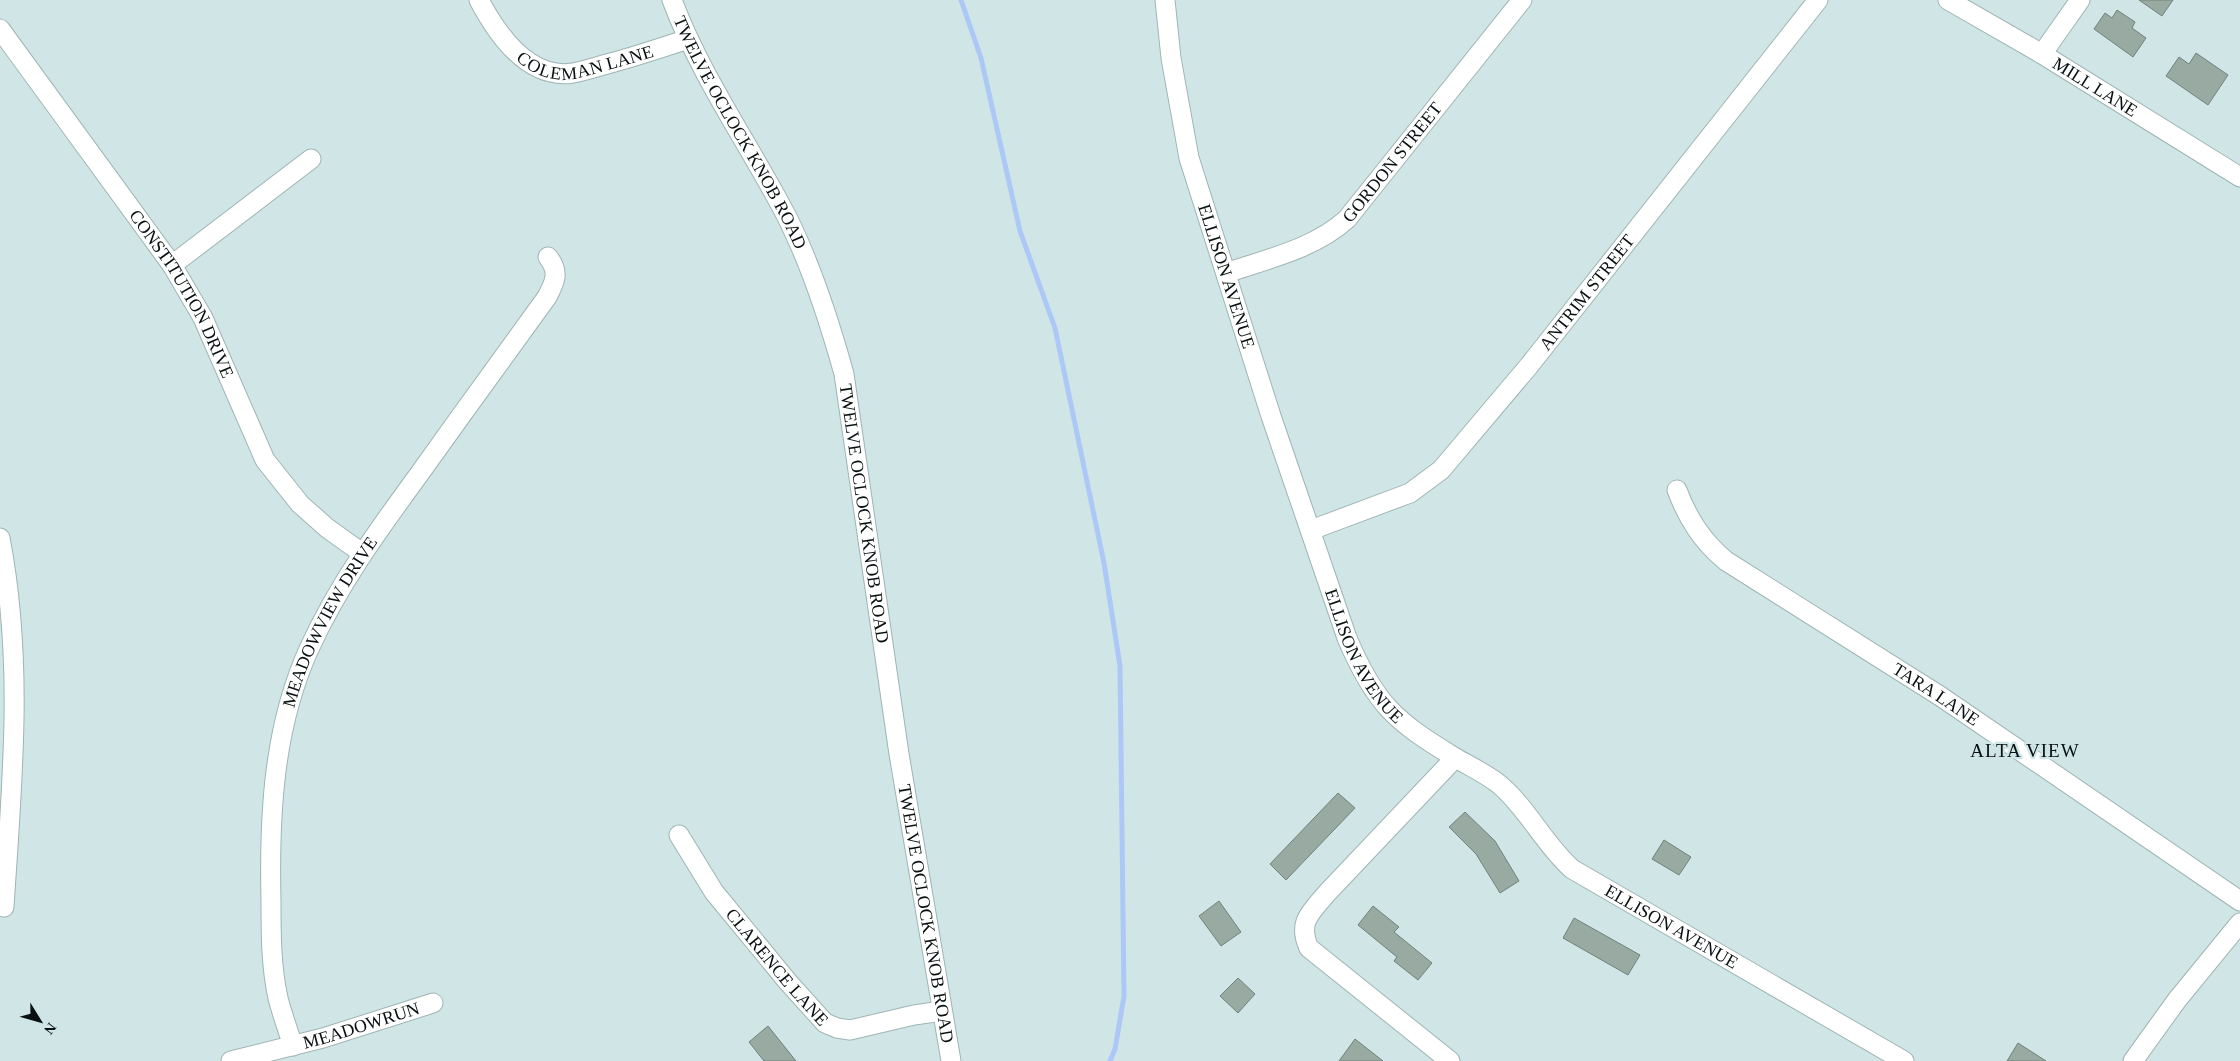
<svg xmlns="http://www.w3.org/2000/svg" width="2240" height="1061" viewBox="0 0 2240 1061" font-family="Georgia,serif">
<rect width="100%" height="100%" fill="#d0e6e6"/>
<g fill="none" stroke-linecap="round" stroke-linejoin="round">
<!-- stream -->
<path stroke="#acc8f7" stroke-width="5" d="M961,0l20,58 39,173 35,97 49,235 16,103 4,330 -9,53 -5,12"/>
</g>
<!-- building -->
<path fill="#98aaa2" stroke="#71827a" d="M2139,0h34l-11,16z
M2117,10l18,12 -3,6 14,10 -13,19 -39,-28 11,-16 7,5z
M2196,53l32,22 -20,30 -42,-29 13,-19 10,7z
M1338,793l17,15 -69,72 -16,-16z
M1465,812l30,29 24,40 -19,12 -24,-39 -27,-27z
M1664,840l27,17 -12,18 -27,-16z
M1219,901l22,31 -20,14 -22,-30z
M1373,906l26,21 -5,5 38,31 -14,17 -24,-19 3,-4 -39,-32z
M1574,918l66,37 -12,20 -65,-37z
M1238,978l17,16 -17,19 -18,-17z
M768,1026l28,35h-32l-15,-19z
M1355,1039l28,22h-44z
M2018,1043l28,18h-39z"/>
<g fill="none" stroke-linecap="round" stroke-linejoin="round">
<!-- minor casing -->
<g stroke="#9fb4b4" stroke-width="21">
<g id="minor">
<path id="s1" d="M479,0c18,34 49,80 94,73 11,-2 23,-6 34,-9 27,-7 54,-16 81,-25"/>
<path id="s2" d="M672,0c29,77 77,144 115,217 25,50 42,103 57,157l55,380 52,307"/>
<path id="s3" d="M1165,0l6,58 18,100 82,258 76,222c28,66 48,83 107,119 15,9 33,17 46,28 28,24 44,59 72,84l332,192"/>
<path id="s4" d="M1948,0l94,54 198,123"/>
<path id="s5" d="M0,29l172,236 31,53 62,142 35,44 27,24 35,25"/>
<path d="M2042,54l38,-54"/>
<path d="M172,265l139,-106"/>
<path id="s6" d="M1226,273c41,-14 88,-24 121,-54l175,-219"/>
<path id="s7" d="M1677,490c11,29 25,51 49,71l214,135 300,205"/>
<path id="s8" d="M1311,530l99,-37 31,-23 87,-103 290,-367"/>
<path d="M0,538c24,125 12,244 4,369"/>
<path id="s9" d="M679,835l35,57 74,90 37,41 12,5 13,2 64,-15 28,-4"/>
<path id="s10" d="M293,1046c-5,-16 -11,-32 -15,-48 -7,-32 -7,-64 -7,-96 -2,-85 2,-174 38,-253 29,-64 70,-120 111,-176 42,-59 85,-118 127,-176 8,-15 13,-25 1,-40"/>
<path id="s11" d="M231,1061l92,-23 110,-35"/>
<path d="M1450,1061l-141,-113c-12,-26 2,-36 18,-55l128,-135"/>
<path d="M2133,1061l44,-61 63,-77"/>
</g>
</g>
<!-- minor -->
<use href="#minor" stroke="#fff" stroke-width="19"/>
</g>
<g text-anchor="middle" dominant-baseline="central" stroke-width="4.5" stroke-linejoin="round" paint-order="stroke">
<!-- street labels -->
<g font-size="18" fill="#091011" stroke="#d0e6e6">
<text stroke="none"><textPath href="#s1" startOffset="139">COLEMAN LANE</textPath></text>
<text stroke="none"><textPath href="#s4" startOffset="171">MILL LANE</textPath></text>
<text stroke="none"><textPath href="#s2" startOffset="149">TWELVE OCLOCK KNOB ROAD</textPath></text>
<text stroke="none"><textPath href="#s6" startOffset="206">GORDON STREET</textPath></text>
<text stroke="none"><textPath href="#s3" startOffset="284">ELLISON AVENUE</textPath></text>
<text stroke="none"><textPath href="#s8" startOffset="374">ANTRIM STREET</textPath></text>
<text stroke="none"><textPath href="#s5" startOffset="322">CONSTITUTION DRIVE</textPath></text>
<text stroke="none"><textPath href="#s2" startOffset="554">TWELVE OCLOCK KNOB ROAD</textPath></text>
<text stroke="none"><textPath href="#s10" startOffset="438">MEADOWVIEW DRIVE</textPath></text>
<text stroke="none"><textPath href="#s3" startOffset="689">ELLISON AVENUE</textPath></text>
<text stroke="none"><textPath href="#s7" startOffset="336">TARA LANE</textPath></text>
<text stroke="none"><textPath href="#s2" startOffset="959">TWELVE OCLOCK KNOB ROAD</textPath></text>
<text stroke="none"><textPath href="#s3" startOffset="1109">ELLISON AVENUE</textPath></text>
<text stroke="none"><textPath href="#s9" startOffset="165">CLARENCE LANE</textPath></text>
<text stroke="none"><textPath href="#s11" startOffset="135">MEADOWRUN</textPath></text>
</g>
<!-- neighbourhood labels -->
<g font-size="19" letter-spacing="1" fill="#091011" stroke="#d0e6e6">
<text x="2025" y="750">ALTA VIEW</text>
</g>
</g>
<!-- north arrow -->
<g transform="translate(40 1021) rotate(127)" stroke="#d0e6e6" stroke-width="4" paint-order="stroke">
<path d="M0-4L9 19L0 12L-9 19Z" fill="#091011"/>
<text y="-8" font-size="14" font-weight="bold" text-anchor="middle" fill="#091011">N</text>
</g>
</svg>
